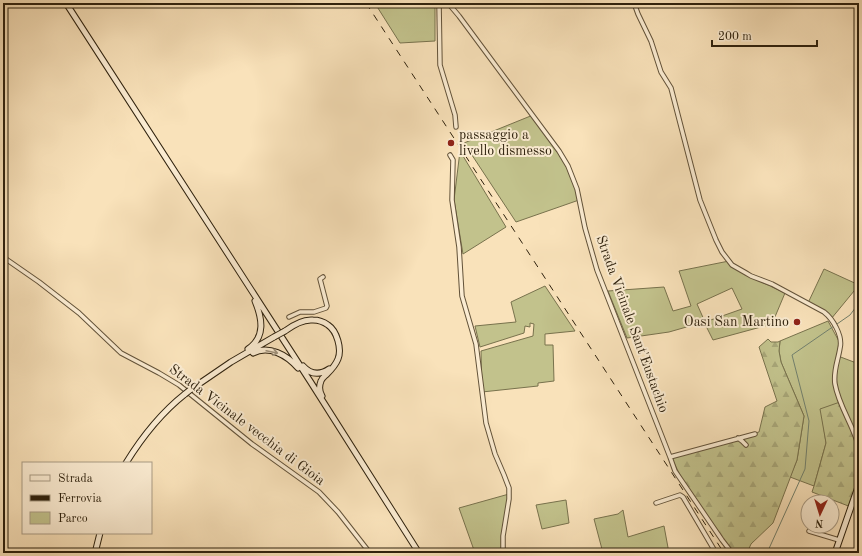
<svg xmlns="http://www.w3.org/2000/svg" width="862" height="556" viewBox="0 0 862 556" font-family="'Old Standard TT',serif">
<defs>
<pattern id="forest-firs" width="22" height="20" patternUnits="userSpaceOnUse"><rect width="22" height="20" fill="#c2c28c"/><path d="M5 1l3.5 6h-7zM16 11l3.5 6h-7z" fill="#a7a678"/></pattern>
</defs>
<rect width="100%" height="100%" fill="#f9e2ba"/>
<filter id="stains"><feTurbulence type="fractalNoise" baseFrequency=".005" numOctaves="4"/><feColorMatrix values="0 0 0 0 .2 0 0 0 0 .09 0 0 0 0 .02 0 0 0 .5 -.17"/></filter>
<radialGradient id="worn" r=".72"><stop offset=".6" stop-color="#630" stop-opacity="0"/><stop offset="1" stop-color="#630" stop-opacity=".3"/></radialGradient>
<!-- green -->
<path fill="#c2c28c" stroke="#78724d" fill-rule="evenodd" d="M399,3h36v38l-35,2 -24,-38z
M533,115l37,55 9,30 -63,22 -52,-79z
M460,151l46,76 -43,27 -9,-54z
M729,261l24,17 32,15 -13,31 -59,16 -9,-18 -35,10 -42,6 -19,-47 56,-4 9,24 18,-5 -12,-35zM732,288l10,21 -37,13 -8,-18z
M824,269l35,16 -28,34 -4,-5 -19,-11z
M545,286l30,45 -30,3v11h8l1,36 -16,2v3l-56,6 -1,-41 52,-15 1,-12 -4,-1v4l-5,-1 -1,7 -44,14 -5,-21 41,-4 -5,-20z
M828,321l13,24 -3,11 21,8v82l-38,-37 5,34 -12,43 -24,-9 7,-17 7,-44 -23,-54 -2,-11 1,-10z
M509,494l-5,40 1,19h-30l-16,-45z
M566,500l3,23 -27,6 -6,-24z
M623,510l5,27 36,-11 5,27h-66l-9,-34 24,-5z"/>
<!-- forest -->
<path fill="url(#forest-firs)" stroke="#78724d" d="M768,339l3,3h7l2,-1 -1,10 2,11 23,54 -7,44 -24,63 -22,21 -4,9h-14l-4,-5 -48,-71 -10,-20 88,-25 6,-25 12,-6 -18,-54z
M840,402l19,45v37l-8,23 -39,-15 2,-6 12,-43 -6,-34z"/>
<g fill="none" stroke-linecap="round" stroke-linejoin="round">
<!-- stream -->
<path stroke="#72806d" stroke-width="1" d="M837,324l13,-9 9,-12
M767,553l38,-84 4,-48 -17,-66 42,-29"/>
<!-- minor casing -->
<g stroke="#625239" stroke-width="5.5">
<path id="minor" d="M439,3l1,62 15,50 1,12
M448,3l11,13 100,135 9,15 9,23 8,39 12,42 73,187 5,14 47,69 10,13
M634,3l4,11 13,27 10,31 10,16 29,112 16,40 6,12 10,13 14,8 5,3 21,8 52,28c9,7 19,24 16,36 -2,13 -7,23 -5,36 4,23 19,42 24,64
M450,155l3,5 -1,40 7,47 3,49 14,48 10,79 9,31 9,21 5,13v11l-6,37v17
M3,257l36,25 40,31 42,40 38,20 20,12 73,59 67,48 19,20 32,41
M289,317l11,-5h14l12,-4 1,-2 -7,-27 3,-2
M738,438l4,3 4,4
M670,457l85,-23
M656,503l24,-8 3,2 33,56
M809,531l30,9"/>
</g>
<!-- secondary casing -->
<g stroke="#2f220e" stroke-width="7">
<path id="secondary" d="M66,3l244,378 109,172
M285,331c8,-6 18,-12 28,-11 5,0 11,2 15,5 9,6 14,24 10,34 -2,5 -7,11 -11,15 -2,2 -5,4 -6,7 -2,5 -2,10 1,15
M248,349c18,-12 14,-31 7,-48
M253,353c16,-8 34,2 45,15
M303,366c8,9 17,9 26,3
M190,390l41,-28 43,-25
M126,463c16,-26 35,-50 59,-69
M95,553l5,-20
M835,553l24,-69"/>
</g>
<!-- minor -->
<use href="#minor" stroke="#fbecd2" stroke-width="3.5"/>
<!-- secondary -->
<use href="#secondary" stroke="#fbecd2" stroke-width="5"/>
<!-- rail -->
<path stroke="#2f220e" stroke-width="1" stroke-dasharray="7 7" stroke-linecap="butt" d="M366,3l358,550"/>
<!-- secondary-bridge casing -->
<g stroke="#2f220e" stroke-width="7" stroke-linecap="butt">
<path id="secondary-bridge" d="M274,337l11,-6
M185,394l5,-4"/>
</g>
<!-- secondary-bridge -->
<use href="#secondary-bridge" stroke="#fbecd2" stroke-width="5"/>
</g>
<!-- one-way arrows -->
<defs><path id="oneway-shaft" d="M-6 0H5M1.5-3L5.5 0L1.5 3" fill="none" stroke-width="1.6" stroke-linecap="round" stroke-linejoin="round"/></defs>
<use stroke="#9f917a" href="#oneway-shaft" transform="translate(272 352) rotate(12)"/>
<!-- markers -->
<g fill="#8f2418" stroke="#fbecd2" stroke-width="1.5">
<circle cx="451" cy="143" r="4"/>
<circle cx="797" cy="322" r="4"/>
</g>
<g text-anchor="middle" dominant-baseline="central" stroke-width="4" stroke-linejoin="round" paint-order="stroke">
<!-- poi labels -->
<g font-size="14" fill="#2f220e" stroke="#fbecd2" text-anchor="start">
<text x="459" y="135">passaggio a<tspan x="459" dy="16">livello dismesso</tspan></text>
<text x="789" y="322" text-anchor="end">Oasi San Martino</text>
</g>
<!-- street labels -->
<g font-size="14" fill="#2f220e" stroke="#fbecd2">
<text transform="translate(632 324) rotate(70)">Strada Vicinale Sant'Eustachio</text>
<text transform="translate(247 425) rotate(37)">Strada Vicinale vecchia di Gioia</text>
</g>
</g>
<!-- margin -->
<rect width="862" height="556" fill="none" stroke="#f9e2ba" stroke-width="16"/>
<rect x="4" y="4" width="854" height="548" fill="none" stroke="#2f220e" stroke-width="2"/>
<rect x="8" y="8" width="846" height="540" fill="none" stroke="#2f220e"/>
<!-- legend -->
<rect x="22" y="462" width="130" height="72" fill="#fbecd2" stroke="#a99b84"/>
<rect x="30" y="475" width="20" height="6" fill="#fbecd2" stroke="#a99b84"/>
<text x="58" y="482" font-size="12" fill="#2f220e">Strada</text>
<rect x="30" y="495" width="20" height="6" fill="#2f220e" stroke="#a99b84"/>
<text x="58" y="502" font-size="12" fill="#2f220e">Ferrovia</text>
<rect x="30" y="512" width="20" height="12" fill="#c2c28c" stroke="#a99b84"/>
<text x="58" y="522" font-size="12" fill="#2f220e">Parco</text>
<!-- north arrow -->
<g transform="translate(820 514) rotate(184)"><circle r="19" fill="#fbecd2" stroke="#a99b84"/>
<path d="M0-3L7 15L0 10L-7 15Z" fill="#8f2418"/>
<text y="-6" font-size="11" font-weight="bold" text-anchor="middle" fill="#2f220e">N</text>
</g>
<!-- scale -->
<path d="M712 40v6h105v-6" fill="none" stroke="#2f220e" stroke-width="2"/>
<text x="718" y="40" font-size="12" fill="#2f220e" stroke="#fbecd2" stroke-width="3" paint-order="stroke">200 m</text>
<rect width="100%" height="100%" filter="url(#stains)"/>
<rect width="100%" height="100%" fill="url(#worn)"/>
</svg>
